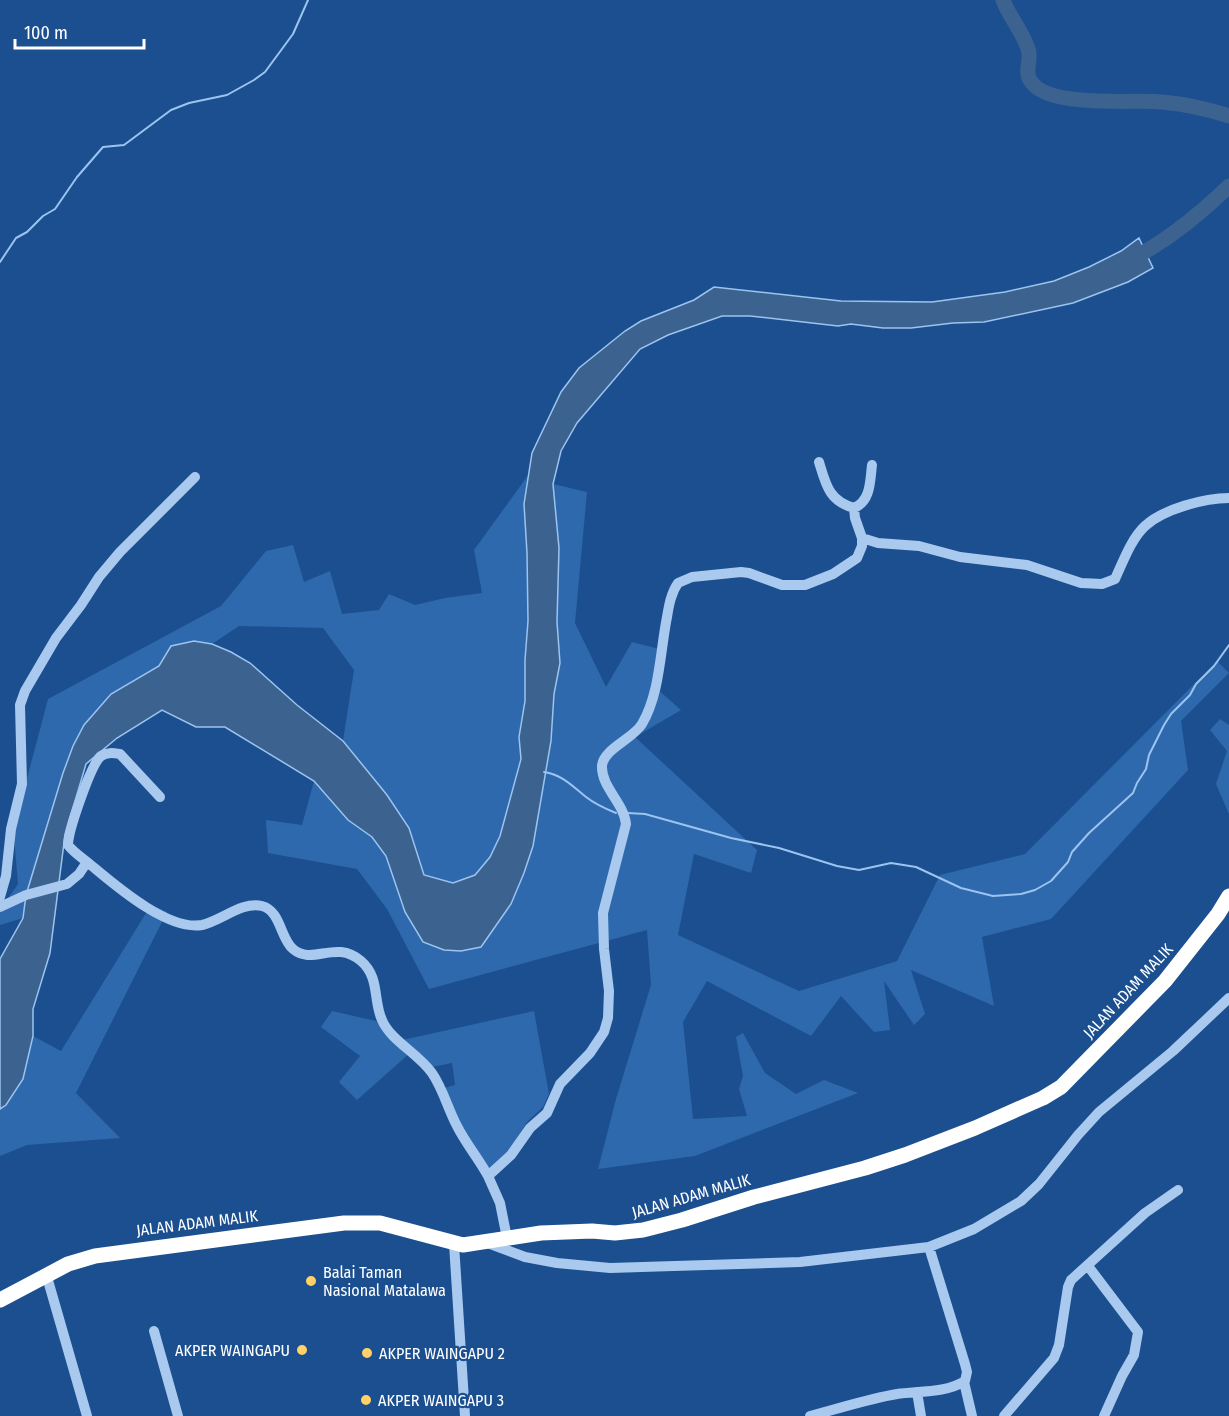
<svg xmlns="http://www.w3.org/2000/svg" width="1229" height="1416" viewBox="0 0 1229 1416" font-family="'Fira Sans Condensed',sans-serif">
<rect width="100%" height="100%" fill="#1b4f8f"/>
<!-- green -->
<path fill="#2e69ad" d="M529,474l-5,30 3,49 1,68 -3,39v41l-6,36 2,22 -21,77 -10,21 -15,18 -22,8 -29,-8 -15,-47 -22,-33 -44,-54 11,-71 -31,-42 -84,-2 -27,18 -18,-3 -23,5 -12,20 -48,28 -27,31 -11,21 -10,27 -37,122 -3,23 -23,7v-15l18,-26 -5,-59 7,-20 28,-106 173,-93 45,-55 27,-6 11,37 26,-11 12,43 37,-4 10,-16 26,11 30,-7 37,-5 -8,-43z
M553,484l34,8 -12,131 31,64 26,-45 31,8 -8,37 26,23 -46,27 122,113 -6,23 -57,-19 -16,81 121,56 98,-30 43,-86 85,-21 192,-193 12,12 -48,48 7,49 -137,149 -69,18 12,69 -83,-36 14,44 -11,11 -30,-44 6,49 -16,2 -33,-36 -30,40 -104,-55 -24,41 10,97 54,-3 -8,-27 4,-13 -7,-39 7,-4 22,40 31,21 28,-14 34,13 -163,63 -97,13 18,-70 35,-114 -4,-55 -218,59 -42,-80 -30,-40 -89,-16 -2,-33 36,5 12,-44 34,39 24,17 14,19 10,25 85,65 30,-42 13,-31 9,-27 18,-105 3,-47 6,-31 -3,-41 2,-74z
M1220,719l9,6v89l-13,-30 11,-33 -17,-21z
M151,905l16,7 -91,181 44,45 -93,7 -27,11v-47c23,-17 27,-47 33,-73l28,15z
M332,1011l44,10 22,20 136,-30 15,83 -6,13 -16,15 -17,27 -27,25 -46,-84 18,-5 -3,-22 -25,5 -17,-15 -53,47 -18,-18 21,-26 -39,-29z"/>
<!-- water -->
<path fill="#3c6290" stroke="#9cc4f0" stroke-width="1.5" d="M1139,238l14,30 -25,14 -55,21 -89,19 -31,1 -42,5h-28l-32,-4 -13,2 -88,-10h-28l-54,19 -28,14 -63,74 -16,28 -8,33 6,64 -2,74 3,41 -6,31 -3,47 -18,105 -9,27 -13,31 -30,43 -20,4 -17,-1 -21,-8 -18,-30 -19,-56 -14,-19 -24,-17 -34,-39 -89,-54h-29l-34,-17 -45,28 -31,26 -21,71 -15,118 -17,56v27l-10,43 -17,26 -6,4v-150l23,-41 3,-23 37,-122 10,-27 11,-21 27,-31 48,-28 12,-20 23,-5 18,3 19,8 19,11 47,42 46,36 44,54 22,33 15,47 29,8 22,-8 15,-18 10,-21 21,-77 -2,-22 6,-36v-41l3,-39 -1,-68 -3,-49 8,-51 29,-61 18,-24 46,-37 16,-10 53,-21 20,-13 127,14 91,1 73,-10 49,-11 35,-14 32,-16z"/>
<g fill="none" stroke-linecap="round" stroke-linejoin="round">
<!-- stream -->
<path stroke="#9cc4f0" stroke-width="2" d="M0,262l16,-24 11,-6 16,-16 12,-7 22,-32 26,-30 21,-2 47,-35 18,-7 38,-8 27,-15 11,-8 28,-38 15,-34
M544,772c19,3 28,14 42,25 9,7 20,12 30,16
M628,813l17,1 86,24 48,10 58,18 22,4 32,-7 25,4 45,21 32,8 28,-2 14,-4 16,-9 17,-19 4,-10 17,-19 44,-40 4,-10 9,-14 3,-14 15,-30 7,-11 19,-19 6,-11 18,-18 15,-21"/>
<!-- river -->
<path stroke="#3c6290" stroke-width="15" d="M1003,0c6,17 23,36 26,53 1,10 -4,19 1,27 16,29 102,19 132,22 22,2 46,7 67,14
M1128,261c38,-19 71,-46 101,-75"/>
<!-- minor -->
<path stroke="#a9c9ee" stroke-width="10" d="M819,462c7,23 10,39 35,46
M862,538l-7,-20 -1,-10c17,-7 16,-27 18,-43
M160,797l-40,-43c-7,-1 -13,-2 -19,2 -10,8 -33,75 -33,89 6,8 16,14 24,21 24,20 76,65 110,59 19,-4 40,-24 60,-19 19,5 18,32 31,43 20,17 42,-10 68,12 19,16 12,40 21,59 8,20 37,34 50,53 11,16 16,36 25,53 9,18 22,33 31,50
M0,897l6,-21 5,-47 11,-45 -2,-79 5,-14 31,-53 25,-33 18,-28 21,-25 75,-75
M0,907l26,-12 41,-11 12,-10 8,-12
M507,1238l-7,-35 -12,-27 23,-21 19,-27 17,-15 13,-29 30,-31 14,-21 4,-14 1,-27 -5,-42 -1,-36 23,-89c-2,-21 -25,-37 -24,-58 1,-17 31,-27 40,-42 18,-31 18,-72 25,-107 2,-12 4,-24 11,-34l14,-6 49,-5 8,1 33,12h23l28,-11 24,-16 5,-12v-8l16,5 41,3 41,11 67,8 54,18 21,1 13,-5c8,-17 16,-40 30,-53 18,-17 60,-28 84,-28
M485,1242l40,15 32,6 53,5 190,-6 129,-15 45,-18 47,-28 18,-17 39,-49 21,-23 74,-61 56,-53
M454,1244l11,172
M1088,1266l50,66 -4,23 -12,21 -18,40
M47,1277l40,139
M154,1331l24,85
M964,1382l8,34
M917,1392l4,24
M810,1416c28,-7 57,-17 87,-22 22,-3 49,-1 68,-13l2,-9 -2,-8 -36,-117
M1004,1416l50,-58 5,-13 9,-58 3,-7 74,-67 33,-23"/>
<!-- highway -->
<path stroke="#fff" stroke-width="15" d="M0,1300l68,-36 27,-8 249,-33h36l83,22 78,-12 51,-2 23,2 28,-3 39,-10 72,-23 111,-29 40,-13 70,-27 68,-30 18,-11 104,-106 53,-67 11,-18"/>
</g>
<!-- markers -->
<g fill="#ffd166" stroke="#1b4f8f" stroke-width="2">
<circle cx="311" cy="1281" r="6"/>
<circle cx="302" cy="1350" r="6"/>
<circle cx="367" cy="1353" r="6"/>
<circle cx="366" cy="1400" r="6"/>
</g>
<g text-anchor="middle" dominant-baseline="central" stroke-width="4.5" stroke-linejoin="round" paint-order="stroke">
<!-- street labels -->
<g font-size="16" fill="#fff" stroke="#1b4f8f">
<text transform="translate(1128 991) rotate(-47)">JALAN ADAM MALIK</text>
<text transform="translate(691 1196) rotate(-16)">JALAN ADAM MALIK</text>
<text transform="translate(197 1223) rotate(-7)">JALAN ADAM MALIK</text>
</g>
<!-- poi labels -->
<g font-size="16" fill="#fff" stroke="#1b4f8f" text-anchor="start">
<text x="323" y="1272">Balai Taman<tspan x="323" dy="18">Nasional Matalawa</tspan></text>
<text x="290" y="1350" text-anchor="end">AKPER WAINGAPU</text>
<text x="379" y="1353">AKPER WAINGAPU 2</text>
<text x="378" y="1400">AKPER WAINGAPU 3</text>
</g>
</g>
<!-- scale -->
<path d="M15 39v9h129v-9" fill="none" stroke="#ffffff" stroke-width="3"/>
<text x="24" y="39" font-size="18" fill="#ffffff" stroke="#1b4f8f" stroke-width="4.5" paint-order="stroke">100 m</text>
</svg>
